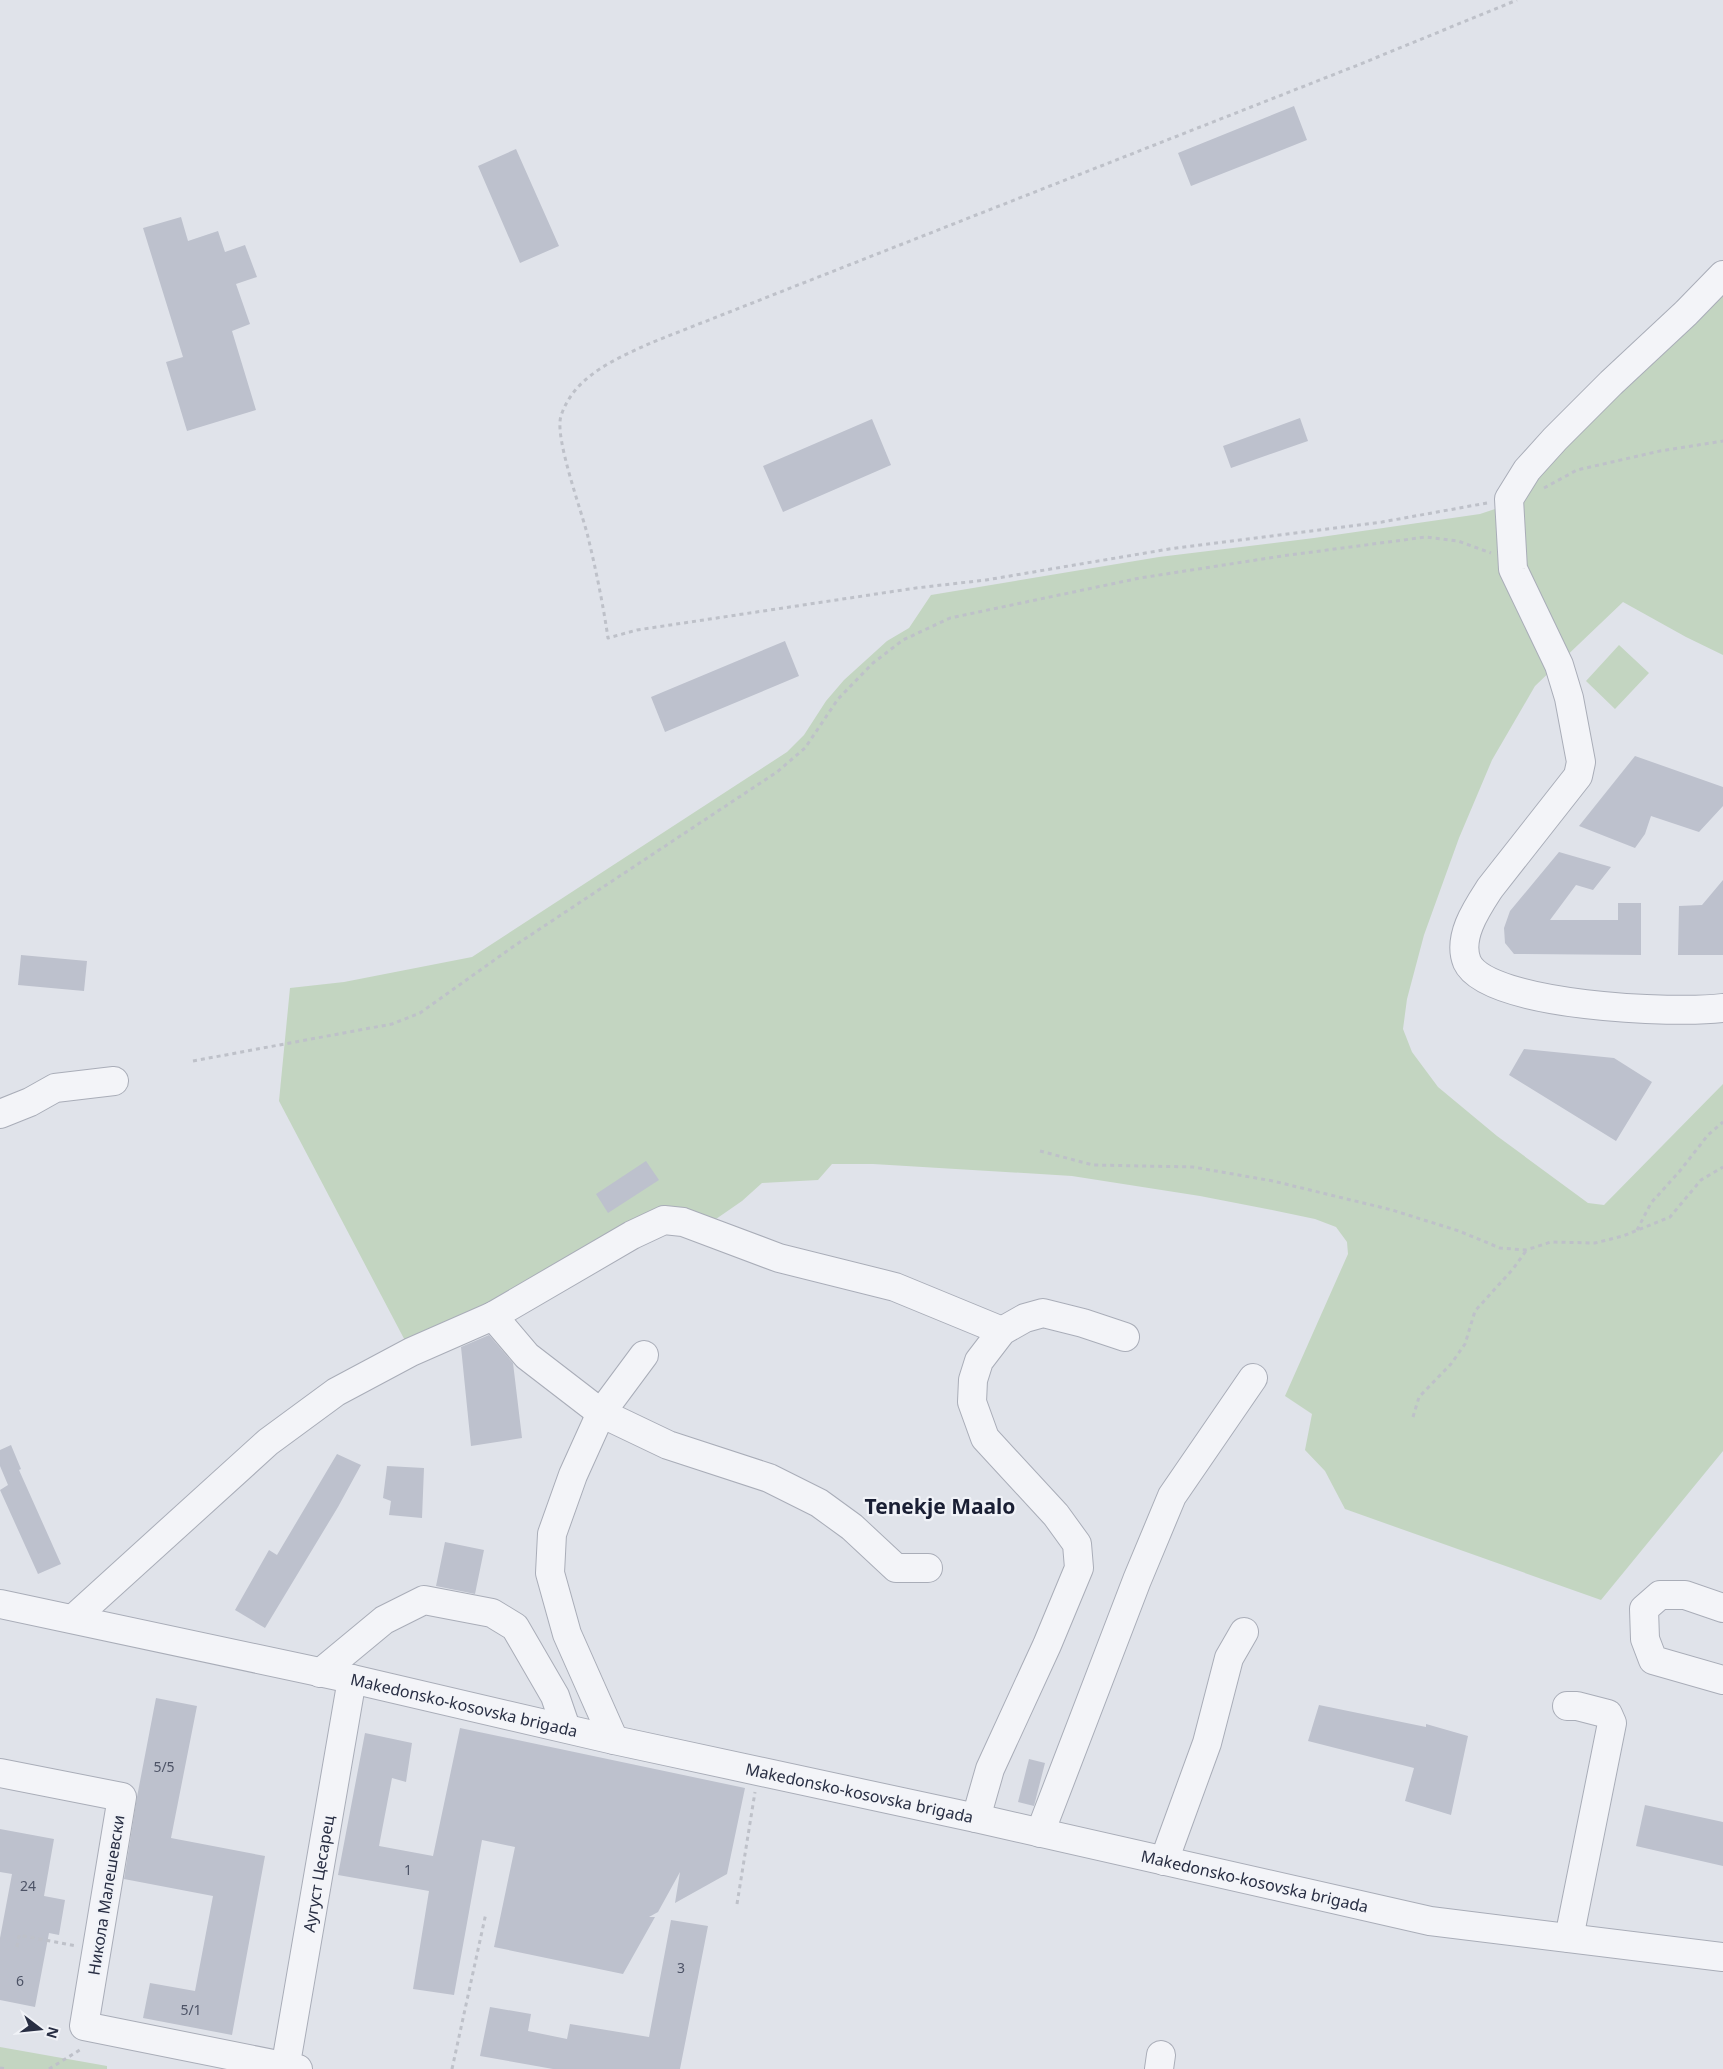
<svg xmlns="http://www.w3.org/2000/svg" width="1723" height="2069" viewBox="0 0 1723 2069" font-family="'Noto Sans',sans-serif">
<rect width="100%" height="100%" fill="#e0e3ea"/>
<!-- green -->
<path fill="#c3d5c1" d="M1723,289v366l-37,-18 -63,-35 -88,84 -43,74 -33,78 -35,97 -17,64 -4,30 9,23 26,35 59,49 91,67 16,2 119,-121v367l-122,149 -256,-91 -20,-38 -20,-21 7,-36 -27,-18 63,-142 -1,-12 -11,-15 -21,-8 -43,-9 -72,-14 -128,-20 -199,-12h-41l-14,16 -56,3 -20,18 -39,27 -20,-6 -272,130 -132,-251 11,-113 54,-6 128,-25 315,-205 17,-17 22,-34 18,-21 43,-39 22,-13 22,-33 228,-38 155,-19 166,-24 24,-8 71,-75z
M1619,645l30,28 -34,36 -29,-28z
M0,2047l107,19v3h-107z"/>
<!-- building -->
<path fill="#bdc1cd" d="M1294,106l13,34 -116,46 -13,-33z
M516,149l43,97 -39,17 -42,-97z
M181,217l7,24 30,-10 7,21 20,-7 12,32 -21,7 14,40 -18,7 24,79 -69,21 -21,-69 17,-5 -40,-129z
M1300,418l8,23 -77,27 -8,-22z
M872,419l19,46 -108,47 -20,-46z
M785,641l14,35 -134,56 -14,-35z
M1635,756l88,31v19l-24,26 -48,-16 -6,18 -10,14 -56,-22z
M1559,852l52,15 -18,23 -17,-5 -26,35h68v-17h23v52l-127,-1 -9,-11 -1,-15 6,-17z
M1723,880v75h-45l1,-49 23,-1z
M21,955l66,6 -3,30 -66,-6z
M1524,1049l90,9 38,24 -36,59 -107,-66z
M646,1161l13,19 -51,33 -12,-19z
M489,1335l24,28 9,75 -51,8 -10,-99z
M11,1445l10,24 -2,1 42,94 -23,10 -38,-84 8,-5 -8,-19v-16z
M337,1454l24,11 -23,42 -73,121 -30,-18 34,-60 8,5z
M387,1466l37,2 -2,50 -33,-3 2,-14 -8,-3z
M445,1542l39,8 -9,44 -39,-8z
M156,1698l41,8 -26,132 94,18 -33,179 -89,-17 7,-35 45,8 18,-95 -89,-17 13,-82z
M1319,1705l107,22v-3l42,12 -17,79 -46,-14 9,-33 -106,-27z
M460,1728l285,60 -18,86 -52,29 5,-31 -22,40 -9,5h6l-32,57 -129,-27 21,-100 -33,-7 -28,155 -41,-6 16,-98 -91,-16 27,-142 47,10 -6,39 -14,-4 -13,68 54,10z
M1029,1759l16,4 -11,43 -16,-4z
M1645,1805l78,17v44l-87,-20z
M0,1829l54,10 -10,57 21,4 -6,35 -10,-2 -14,74 -35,-7v-62l12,-64 -12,-2z
M671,1920l37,6 -28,143h-127l-73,-13 10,-49 41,7 -3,17 39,8 3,-15 79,13z"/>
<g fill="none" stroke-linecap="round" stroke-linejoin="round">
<!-- minor casing -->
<g stroke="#a9adb8" stroke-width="30">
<g id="minor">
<path d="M1723,275l-37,38 -75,70 -56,56 -28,31 -18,29 4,70 46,96 10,33 12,64 -3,14 -88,112c-13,20 -33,49 -23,74 20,45 211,52 256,46"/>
<path d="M0,1114l30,-12 25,-14 59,-7"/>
<path d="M493,1316l34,40 74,57 67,32 101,33 50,25 33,24 44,41h32"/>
<path id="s1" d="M0,1604l352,75 262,61 362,78 454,103 293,36"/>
<path d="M1723,1608l-38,-13h-25l-16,14 1,30 8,21 70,20"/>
<path d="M74,1618l194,-176 68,-50 75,-40 82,-36 139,-81 32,-15 19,2 96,36 116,29 107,44"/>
<path d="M320,1673l64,-53 40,-20 68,13 23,14 40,69 11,32"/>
<path d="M1567,1706h10l31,8 4,9 -43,215"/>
<path d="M614,1740l-47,-106 -17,-61 2,-39 21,-59 28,-62 43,-58"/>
<path d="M0,1773l122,24 -38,229 214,43"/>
<path d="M976,1818l14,-49 57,-124 32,-77 -2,-24 -21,-29 -71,-77 -13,-36 1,-22 6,-19 23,-30 23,-13 18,-5 40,10 42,14"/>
<path d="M1040,1833l97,-253 35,-84 81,-118"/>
<path d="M1164,1861l43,-118 22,-85 15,-26"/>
<path id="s2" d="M285,2069l67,-390"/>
<path d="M1159,2069l2,-14"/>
</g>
</g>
<!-- path -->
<path stroke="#bec1c9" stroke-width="3" stroke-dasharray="4 4" stroke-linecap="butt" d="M1544,488l33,-18 83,-19 63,-10
M1487,503l-105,19 -213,27 -183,31 -70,8 -279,42 -29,8c-5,-34 -12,-68 -20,-101 -6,-25 -34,-100 -27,-121 13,-41 57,-58 92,-74l705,-277 159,-65
M193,1061l199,-37 28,-11 94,-67 263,-174 28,-24 33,-49 35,-36 30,-23 47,-22 190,-40 142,-22 144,-19 32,4 33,12
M1040,1151l53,14 100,2 80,14 119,29 67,21 41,17 26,2 25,-8 44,1 28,-7 47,-19 31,-37 22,-13
M1637,1230l14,-27 28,-31 29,-37 15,-13
M1413,1417l6,-20 32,-33 14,-20 10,-33 38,-42 13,-18
M737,1904l18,-112
M17,1947l2,-12 57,11
M0,2068l7,1
M49,2069l34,-21
M452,2069l34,-156"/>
<!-- minor -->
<use href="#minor" stroke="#f3f4f8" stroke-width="28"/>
</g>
<g text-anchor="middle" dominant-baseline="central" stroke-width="4.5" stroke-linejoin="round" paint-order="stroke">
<!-- number labels -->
<g font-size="14" fill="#4d5366">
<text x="164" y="1766">5/5</text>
<text x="408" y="1869">1</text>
<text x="28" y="1885">24</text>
<text x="681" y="1967">3</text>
<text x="20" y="1980">6</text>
<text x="191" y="2009">5/1</text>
</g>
<!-- street labels -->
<g font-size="16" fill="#282e43" stroke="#f0f2f7">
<text stroke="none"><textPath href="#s1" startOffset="475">Makedonsko-kosovska brigada</textPath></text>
<text stroke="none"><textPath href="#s1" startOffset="880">Makedonsko-kosovska brigada</textPath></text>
<text stroke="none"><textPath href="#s2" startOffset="198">Аугуст Цесарец</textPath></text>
<text stroke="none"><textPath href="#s1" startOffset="1285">Makedonsko-kosovska brigada</textPath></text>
<text transform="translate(106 1895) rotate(-81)">Никола Малешевски</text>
</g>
<!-- district labels -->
<g font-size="21" font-weight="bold" fill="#1a1f34" stroke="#f0f2f7">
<text x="940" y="1506">Tenekje Maalo</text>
</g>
</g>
<!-- north arrow -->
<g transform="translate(40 2029) rotate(106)" stroke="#f0f2f7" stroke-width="4" paint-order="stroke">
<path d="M0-4L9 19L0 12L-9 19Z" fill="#282e43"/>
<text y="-8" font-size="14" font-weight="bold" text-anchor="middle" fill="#282e43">N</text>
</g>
</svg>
